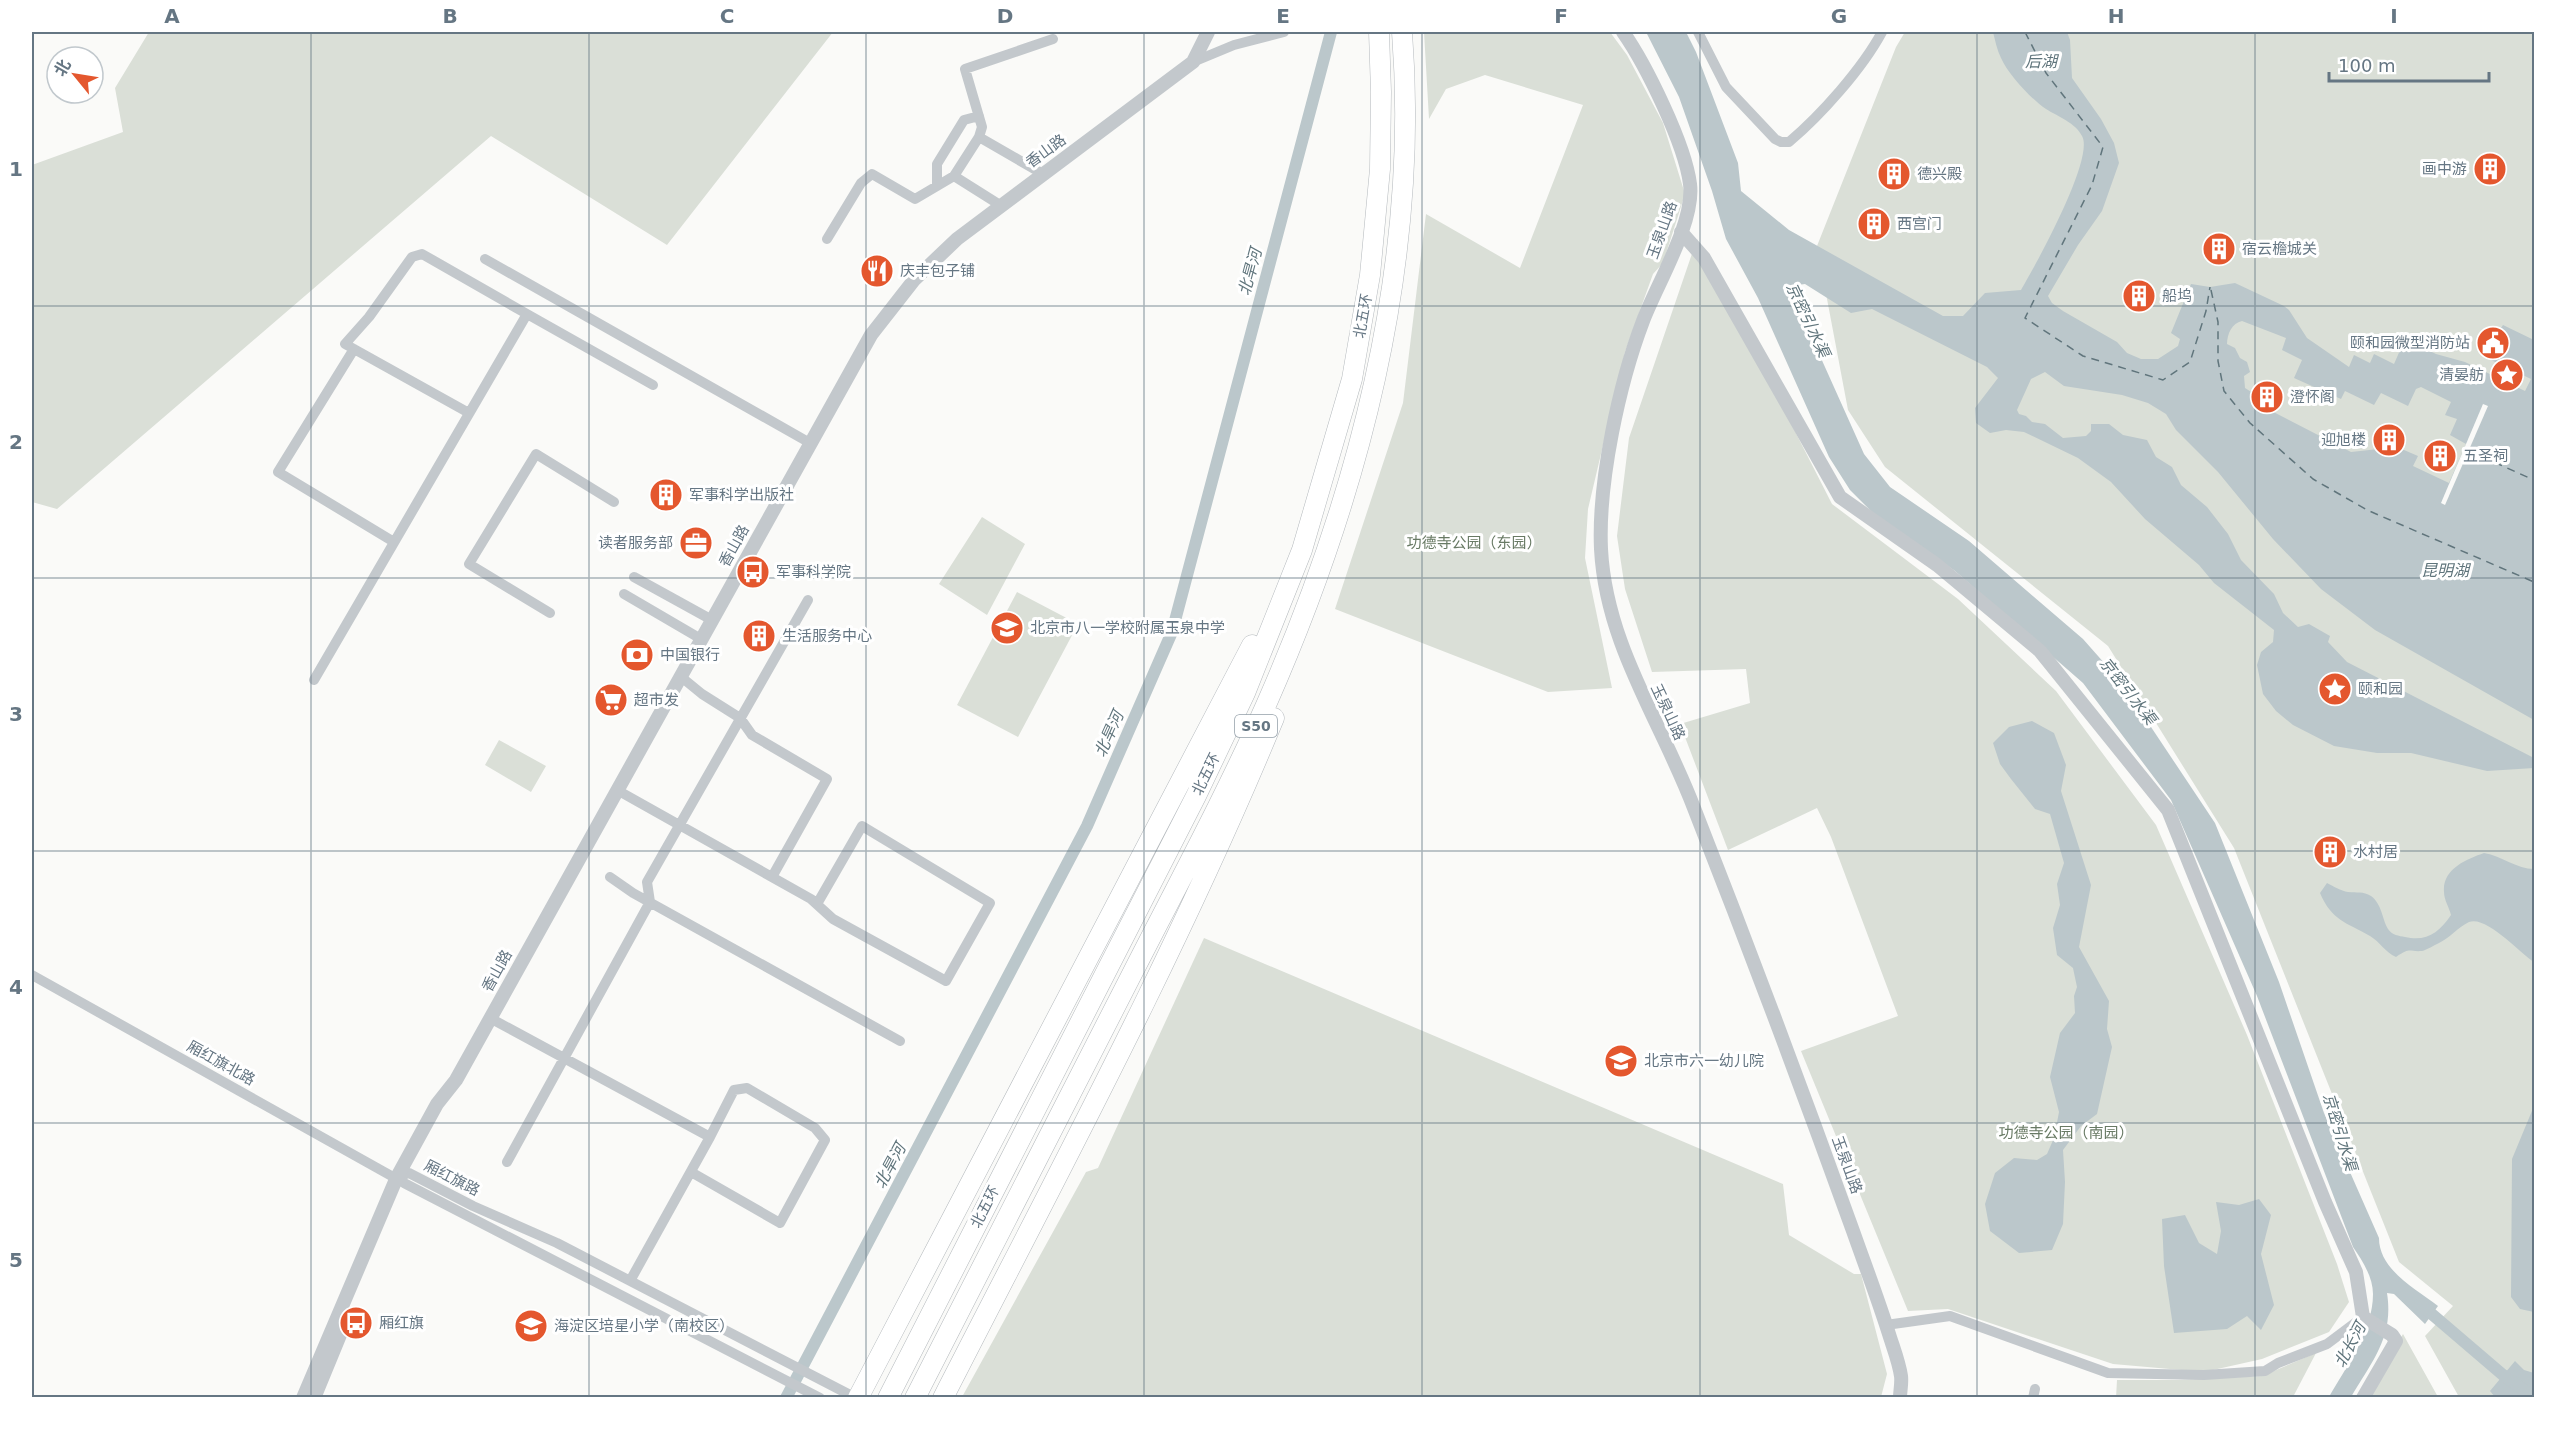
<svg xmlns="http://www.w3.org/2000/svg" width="2566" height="1429" viewBox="0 0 2566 1429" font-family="'DejaVu Sans','Noto Sans SC',sans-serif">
<rect width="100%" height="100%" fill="#fafaf8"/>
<!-- green -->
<path fill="#dadfd7" d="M149,32h684l-166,213 -176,-109 -434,373 -25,-7v-337l91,-33 -8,-44z
M1424,32h186l17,23 36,68 22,71 -22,69 -10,11 -28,78 -37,157 -3,49 27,130 -64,4 -213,-83 68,-206 23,-189 94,54 63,-163 -98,-30 -39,14 -17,30z
M1905,32h629v1365h-75l-34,-61 28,-30 -54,-44 -165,-414 -126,-202 -223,-179 -37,-57 -31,-164 79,-199z
M1697,239l135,265 126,95 98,92 100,134 91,210 90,229 12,38 -20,30 -67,27 -58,13 -91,-8 -165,-55 -40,2 -107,-260 97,-35 -67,-179 -14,-29 -89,42 -48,-126 70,-21 -4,-34 -94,3 -27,-83 -8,-53 12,-98z
M982,517l43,27 -38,71 -48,-31z
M1017,592l61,32 -60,113 -61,-32z
M499,740l47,26 -15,26 -46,-27z
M1204,938l579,246 6,51 65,39h7l26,100 -6,23h-919l124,-225 12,-4z
M2403,1334l35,63h-72z
M2316,1353l-23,44 -177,1 1,-18h61l84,-4z"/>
<!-- water -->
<path fill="#bbc7cb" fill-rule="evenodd" d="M1646,32h40l10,20 42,111 3,28 48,39 154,86h20l22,-23 36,-3c14,-24 74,-132 61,-154 -6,-13 -25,-20 -36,-27 -15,-10 -38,-35 -45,-51 -4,-8 -6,-18 -8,-26h74l3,8 2,38 29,41 13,24 5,20 -17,48 -24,34 -30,51 4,7 11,8 54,31 10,11 14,6h17l20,-13 2,-7 -9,-6 20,-49 19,3 25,-4 49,23 5,4 18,28 42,29 5,-12 16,8 4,-9 20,10 11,-25 31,15 29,8 60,29 6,-12 -42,-20 2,-7 9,4 10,-18 -11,-7 4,-6 31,15v380l-159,-90 -54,-41 -48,-50 -55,-67 -42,-42 -10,-16 -18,-11 -26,-8 -58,-9 -19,-14 -14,7 -14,31 2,4 7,2 6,6 13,2 18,14 23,-2 5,-5v-7h18l14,11 24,5 9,17 16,10 9,18 26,22 21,27 13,26 33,34 9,19 15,14 11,-3 21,12 -2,6 19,20 187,96v10l-47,3 -76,-18h-34l-43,-7 -41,-21 -17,-14 -13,-17 -6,-29 4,-13 12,-10 1,-12 -60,-47 -15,-18 -54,-46 -34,-37 -33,-24 -54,-26 -18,-2 -16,3 -14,-10 -1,-15 23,-30 -11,-11 -115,-58 -21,4 -46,-29 -7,1 -5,6 1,7 70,156 26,33 79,54 114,98 38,43 94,141 64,159 45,131 55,125c0,32 37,51 59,68l-13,18 -31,-30 -7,-1c7,44 -15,68 -36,104h-22c17,-30 44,-66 44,-103 0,-17 -11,-34 -20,-47l-96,-251 -86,-196 -88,-117 -128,-112 -82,-58 -23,-23 -21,-33 -71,-159 -32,-59 -14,-48 -33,-94zM2242,321l44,17 -4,12 20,10 -8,18 47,21 4,-8 29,14 7,-12 27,13 8,-17 5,-2 30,15 -6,13 12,4 -7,16 16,9 -17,39 -36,-17 5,-10 -21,-9 -46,5 -97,-50 2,-7 -11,-7 -1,-12 6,-4 -3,-10 -7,-4 -5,-10 -8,-4c0,-10 5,-21 15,-23z
M2032,721l22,12 12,32 -5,26 30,94 -12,62 30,54 -2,28 5,18 -15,67 -16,12 -18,24 2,32 -2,42 -11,26 -33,3 -29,-22 -5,-27 10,-31 19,-15 23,2 10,-6 7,-16 5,-26 -9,-35 10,-44 15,-20 -1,-17 3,-9 -4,-19 -16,-13 -4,-27 7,-23 -3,-21 7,-21 -14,-49 -15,-5 -24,-30 -11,-15 -7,-21 16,-16z
M2484,853c18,3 33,16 50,16v93c-14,-9 -48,-47 -65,-40 -11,5 -19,16 -30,21 -5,2 -12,7 -17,8 -14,1 -11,-4 -26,6 -11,-5 -16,-15 -26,-21 -24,-14 -38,-15 -50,-43l7,-10c6,3 14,8 21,9 9,1 15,-1 23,4 11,8 11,23 17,33 4,6 11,7 17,8 21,5 34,-4 46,-22 -2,-8 -7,-15 -7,-23 -2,-23 23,-33 40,-39z
M2534,1106v206l-14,-3 -9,-12 1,-138z
M2259,1199l12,16 -10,39 13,51 -13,25 -14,-14 -20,13 -53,4 -10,-67 -2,-47 23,-4 14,28 18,11 4,-23 -5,-29 23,3z
M2515,1361l9,9 10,3v24h-39l-5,-6z"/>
<!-- pier -->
<path fill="#fafaf8" d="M2483,404l5,2 -43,99 -4,-2z"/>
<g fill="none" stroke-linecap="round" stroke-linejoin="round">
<!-- canal -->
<path stroke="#bbc7cb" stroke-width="12" d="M2420,1304l83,71 31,22
M786,1398l301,-572 85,-194 159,-600"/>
<!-- ferry -->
<path stroke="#60757c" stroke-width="1.5" stroke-dasharray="8 6" stroke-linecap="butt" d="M2025,32l21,41 57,74 -11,38 -67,133 58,38 80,24 27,-18 16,-51 4,-24
M2211,290l7,32v39l6,30 26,32 63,56 54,31 167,72
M2469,451l65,29"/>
<!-- motorway casing -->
<g stroke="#b4b9bd" stroke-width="21">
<path id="motorway" d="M858,1398l394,-753
M888,1398l308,-602 49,-103 57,-143 50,-171 18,-104 10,-106 1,-77 -2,-60
M915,1398c73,-143 146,-286 219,-428 45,-88 92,-175 132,-265 93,-211 154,-442 136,-673
M943,1398c115,-225 235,-447 331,-680"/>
</g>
<!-- minor -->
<path stroke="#c3c8cc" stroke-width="10" d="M1698,32l28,55 49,52 6,3h8c32,-27 73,-73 93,-110
M1193,62l41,-17 50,-13
M979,137l3,-10 -17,-58 88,-30
M937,186v-22l27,-44 15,-4
M1000,205l-46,-29 25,-39 64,37
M827,239l34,-56 11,-9 43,25 39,-23
M485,259l325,184
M354,349l-76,123 116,70
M469,413l-124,-69 24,-27 43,-60 10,-3 105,60
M634,577l78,43
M624,594l77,45
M550,613l-81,-49 67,-110 78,48
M680,676l22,18 38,24 12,17 75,44 -55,98
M314,680l213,-366 126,71
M617,790l194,109 22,20 113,62 44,-78 -128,-77 -45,78
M610,877l23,16 267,148
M32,975l372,208 416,215
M490,1018l220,119 24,-47 13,-2 68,40 10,12 -45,83 -89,-51
M507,1162l143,-260 -3,-20 161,-282
M397,1177l12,-4 64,33 84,37 299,155
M630,1281l80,-144
M1886,1325l64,-9 158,57 96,2 61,-4 13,-8 49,-19 36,-27
M2033,1398l2,-9"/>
<!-- tertiary -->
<path stroke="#c3c8cc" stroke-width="14" d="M1623,32c23,33 62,112 67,152 5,38 -33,100 -47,137 -24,63 -45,161 -42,228 5,96 60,172 93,259 55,140 108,281 159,423 12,34 25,68 36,103 4,13 10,28 12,42 1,7 -1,15 -1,22
M1681,232l23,26 136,239 97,68 103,86 128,159 157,392 31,70 7,45 29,18 4,6 -33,57
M303,1398l94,-221 40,-73 19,-24 415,-745 43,-55 43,-41 236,-177 15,-30
M314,1398l28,-68"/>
<!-- motorway -->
<use href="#motorway" stroke="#fff" stroke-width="20"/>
</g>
<!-- grid -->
<path fill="none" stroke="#657683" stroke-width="1.5" stroke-opacity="0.55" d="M311,32v1366M589,32v1366M866,32v1366M1144,32v1366M1422,32v1366M1700,32v1366M1977,32v1366M2255,32v1366M32,306h2502M32,578h2502M32,851h2502M32,1123h2502"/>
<!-- icons -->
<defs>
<g id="building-disc" transform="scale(1.725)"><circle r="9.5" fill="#e4572e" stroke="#fff"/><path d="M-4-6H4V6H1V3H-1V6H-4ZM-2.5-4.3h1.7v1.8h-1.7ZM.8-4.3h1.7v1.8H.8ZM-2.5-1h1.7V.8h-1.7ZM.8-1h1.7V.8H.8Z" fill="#fff"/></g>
<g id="restaurant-disc" transform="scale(1.725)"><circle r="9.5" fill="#e4572e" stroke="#fff"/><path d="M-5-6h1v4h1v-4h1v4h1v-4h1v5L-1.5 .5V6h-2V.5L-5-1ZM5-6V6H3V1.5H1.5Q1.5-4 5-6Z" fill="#fff"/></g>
<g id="civic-disc" transform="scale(1.725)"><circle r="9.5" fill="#e4572e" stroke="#fff"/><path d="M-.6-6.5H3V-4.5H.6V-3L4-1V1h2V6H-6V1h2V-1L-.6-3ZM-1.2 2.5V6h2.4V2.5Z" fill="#fff"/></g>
<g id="sight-disc" transform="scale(1.725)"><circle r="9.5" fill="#e4572e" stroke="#fff"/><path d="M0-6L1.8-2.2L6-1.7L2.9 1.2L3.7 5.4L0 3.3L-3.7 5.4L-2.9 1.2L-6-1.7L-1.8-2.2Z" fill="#fff"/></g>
<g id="office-disc" transform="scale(1.725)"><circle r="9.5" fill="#e4572e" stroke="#fff"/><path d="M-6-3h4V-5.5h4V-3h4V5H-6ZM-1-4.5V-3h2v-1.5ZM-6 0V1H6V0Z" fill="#fff"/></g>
<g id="bus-disc" transform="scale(1.725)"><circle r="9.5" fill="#e4572e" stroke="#fff"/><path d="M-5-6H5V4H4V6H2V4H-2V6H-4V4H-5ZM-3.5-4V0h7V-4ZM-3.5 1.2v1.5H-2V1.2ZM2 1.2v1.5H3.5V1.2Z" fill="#fff"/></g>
<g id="school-disc" transform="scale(1.725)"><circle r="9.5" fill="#e4572e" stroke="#fff"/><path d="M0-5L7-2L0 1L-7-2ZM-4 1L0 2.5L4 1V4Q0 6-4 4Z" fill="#fff"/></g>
<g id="bank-disc" transform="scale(1.725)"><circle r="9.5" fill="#e4572e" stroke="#fff"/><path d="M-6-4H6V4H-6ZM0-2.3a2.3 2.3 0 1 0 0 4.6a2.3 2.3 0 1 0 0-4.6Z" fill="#fff"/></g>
<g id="supermarket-disc" transform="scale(1.725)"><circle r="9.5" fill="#e4572e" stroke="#fff"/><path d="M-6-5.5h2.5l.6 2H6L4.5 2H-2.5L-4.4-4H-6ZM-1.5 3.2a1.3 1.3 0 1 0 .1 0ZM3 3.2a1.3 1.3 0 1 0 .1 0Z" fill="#fff"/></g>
</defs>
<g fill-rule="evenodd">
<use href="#building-disc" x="2490" y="169"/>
<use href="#building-disc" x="1894" y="174"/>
<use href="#building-disc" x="1874" y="224"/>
<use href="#building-disc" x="2219" y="249"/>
<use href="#restaurant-disc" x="877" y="271"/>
<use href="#building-disc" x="2139" y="296"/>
<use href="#civic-disc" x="2493" y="343"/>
<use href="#sight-disc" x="2507" y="375"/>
<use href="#building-disc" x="2267" y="397"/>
<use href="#building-disc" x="2389" y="440"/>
<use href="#building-disc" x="2440" y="456"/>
<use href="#building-disc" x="666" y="495"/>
<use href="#office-disc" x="696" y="543"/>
<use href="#bus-disc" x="753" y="572"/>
<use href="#school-disc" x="1007" y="628"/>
<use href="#building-disc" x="759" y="636"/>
<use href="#bank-disc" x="637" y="655"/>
<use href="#sight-disc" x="2335" y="689"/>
<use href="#supermarket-disc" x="611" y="700"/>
<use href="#building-disc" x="2330" y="852"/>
<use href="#school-disc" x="1621" y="1061"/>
<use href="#bus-disc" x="356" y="1323"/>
<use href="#school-disc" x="531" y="1326"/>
</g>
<g text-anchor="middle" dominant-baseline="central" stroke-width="6" stroke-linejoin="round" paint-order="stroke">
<!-- shield labels -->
<rect fill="#fff" stroke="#939fa8" stroke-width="1.5" x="1235" y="715" width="42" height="22" rx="4.5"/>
<g font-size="14" font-weight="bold" fill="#657683">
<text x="1256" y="726">S50</text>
</g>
<!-- street labels -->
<g font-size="15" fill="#657683" stroke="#fff">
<text transform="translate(1046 151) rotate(-36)">香山路</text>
<text transform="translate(1662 230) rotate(-70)">玉泉山路</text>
<text transform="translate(1363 316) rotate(-80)">北五环</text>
<text transform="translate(734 546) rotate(-61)">香山路</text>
<text transform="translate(1668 712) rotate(65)">玉泉山路</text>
<text transform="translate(1206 774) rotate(-64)">北五环</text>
<text transform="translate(497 971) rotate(-61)">香山路</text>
<text transform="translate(221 1063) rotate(29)">厢红旗北路</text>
<text transform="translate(1847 1165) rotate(70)">玉泉山路</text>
<text transform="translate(452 1178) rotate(27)">厢红旗路</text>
<text transform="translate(985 1207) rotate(-63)">北五环</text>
</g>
<!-- poi labels -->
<g font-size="15" fill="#657683" stroke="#fff" text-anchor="start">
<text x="2467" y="169" text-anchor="end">画中游</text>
<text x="1917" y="174">德兴殿</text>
<text x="1897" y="224">西宫门</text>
<text x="2242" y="249">宿云檐城关</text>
<text x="900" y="271">庆丰包子铺</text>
<text x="2162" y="296">船坞</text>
<text x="2470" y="343" text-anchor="end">颐和园微型消防站</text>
<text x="2484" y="375" text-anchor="end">清晏舫</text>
<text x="2290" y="397">澄怀阁</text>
<text x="2366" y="440" text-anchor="end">迎旭楼</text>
<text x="2463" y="456">五圣祠</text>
<text x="689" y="495">军事科学出版社</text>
<text x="673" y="543" text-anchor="end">读者服务部</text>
<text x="776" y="572">军事科学院</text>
<text x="1030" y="628">北京市八一学校附属玉泉中学</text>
<text x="782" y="636">生活服务中心</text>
<text x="660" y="655">中国银行</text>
<text x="2358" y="689">颐和园</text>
<text x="634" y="700">超市发</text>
<text x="2353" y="852">水村居</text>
<text x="1644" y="1061">北京市六一幼儿院</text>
<text x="379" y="1323">厢红旗</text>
<text x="554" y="1326">海淀区培星小学（南校区）</text>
</g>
<!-- park labels -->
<g font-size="15" fill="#687a64" stroke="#fff">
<text x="1474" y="543">功德寺公园（东园）</text>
<text x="2066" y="1133">功德寺公园（南园）</text>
</g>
<!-- water labels -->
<g font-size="16" font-style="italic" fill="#60757c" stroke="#fff">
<text x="2041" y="61">后湖</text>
<text transform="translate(1250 272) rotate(-75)">北旱河</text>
<text transform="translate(1808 320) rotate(65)">京密引水渠</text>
<text x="2445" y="570">昆明湖</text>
<text transform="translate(2128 691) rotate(52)">京密引水渠</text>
<text transform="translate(1109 734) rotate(-66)">北旱河</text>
<text transform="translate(2340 1132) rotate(73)">京密引水渠</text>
<text transform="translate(890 1166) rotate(-62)">北旱河</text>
<text transform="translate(2350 1345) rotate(-62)">北长河</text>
</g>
</g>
<!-- border -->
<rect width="2566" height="1429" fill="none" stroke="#ffffff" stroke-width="66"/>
<!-- north arrow -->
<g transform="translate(75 75) rotate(300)"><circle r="28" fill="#ffffff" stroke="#c1c8cd" stroke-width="1.5"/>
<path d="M0-4.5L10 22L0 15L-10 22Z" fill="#e4572e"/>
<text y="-9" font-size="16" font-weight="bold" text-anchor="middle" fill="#657683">北</text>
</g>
<!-- scale -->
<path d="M2329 72v9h160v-9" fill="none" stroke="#657683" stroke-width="3"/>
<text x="2338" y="72" font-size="18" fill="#657683" stroke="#ffffff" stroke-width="4.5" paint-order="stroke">100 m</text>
<rect x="33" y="33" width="2500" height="1363" fill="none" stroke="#657683" stroke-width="2"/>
<g font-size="20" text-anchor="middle" font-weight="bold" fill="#657683">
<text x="172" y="23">A</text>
<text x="450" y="23">B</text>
<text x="727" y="23">C</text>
<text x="1005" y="23">D</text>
<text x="1283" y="23">E</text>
<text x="1561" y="23">F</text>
<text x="1839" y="23">G</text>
<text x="2116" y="23">H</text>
<text x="2394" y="23">I</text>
<text x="16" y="176">1</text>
<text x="16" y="449">2</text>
<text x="16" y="721">3</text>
<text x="16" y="994">4</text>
<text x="16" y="1267">5</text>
</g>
</svg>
